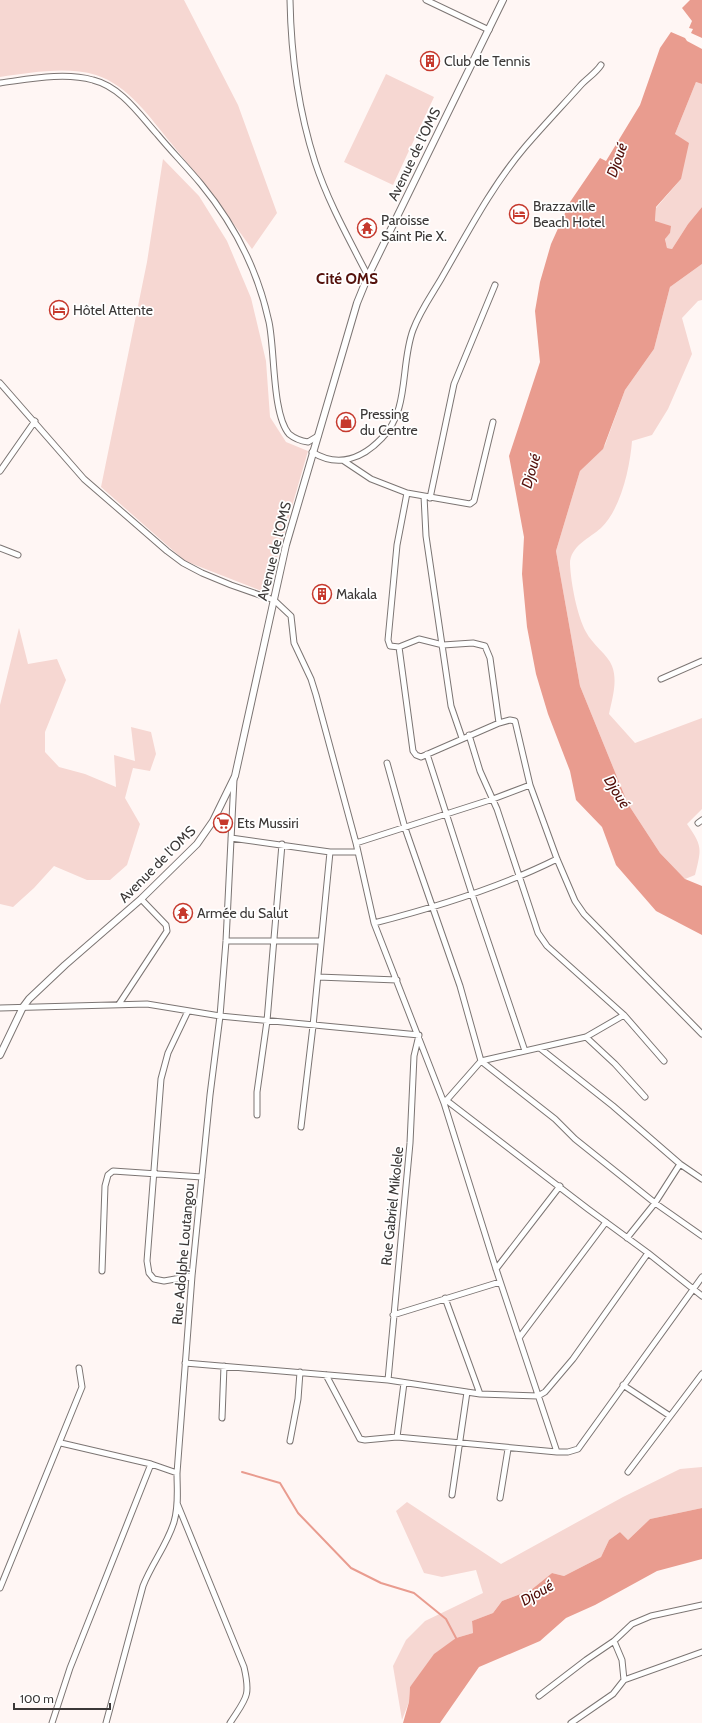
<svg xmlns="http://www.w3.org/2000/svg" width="702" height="1723" viewBox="0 0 702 1723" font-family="Cabin,sans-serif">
<rect width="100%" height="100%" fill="#fff6f4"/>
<!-- green -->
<path fill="#f6d7d2" d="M0,0h184l54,105 39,108 -25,36c-26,-36 -52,-71 -81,-106 -20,-24 -43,-58 -75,-68 -31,-9 -65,-2 -96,2z
M386,74l48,23 -41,88 -49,-23z
M696,82l6,2v123l-14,17 -16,25 -5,-1 -2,-10 5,-5 -15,-11 1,-14 25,-29 -6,-45z
M163,159l36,37 28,45 24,57 15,63 4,56 16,25 22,9 -41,142 -82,-32 -84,-74 46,-225z
M702,264v36l-4,1 -16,17 10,36 -24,55 -16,26 -20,6c-2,26 -11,68 -31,87 -11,10 -31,18 -31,36 1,20 7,51 16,68 6,12 22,23 26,34 6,15 0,33 -3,48l26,29 67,-25v91l-15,15c15,22 15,23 8,51l-10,4 -25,-26 -32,-49 -48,-118 -24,-135 24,-80 25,-26 20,-55 29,-41 16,-62z
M19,628l9,36 29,-5 9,21 -21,52v20l14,15 26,7 31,13 -2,-32 21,6 -4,-34 20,5 5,22 -6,17 -17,-3 -8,30 15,26 -13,41 -17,15h-23l-33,-14 -20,22 -21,19 -13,-3v-199z
M702,1467v41l-52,11 -22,21 -8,-8 -11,8 -8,17 -37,19 -12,-3 -21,17 -29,11 -9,12 -21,8 1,12 -17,5 -46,49 -1,15 -7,18 -9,-54 13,-26 19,-19 58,-28 -7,-23 -34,7 -18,-4 -28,-62 11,-9 94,62 122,-67 57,-28z"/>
<!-- water -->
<path fill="#e99c8f" d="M690,0h12v38l-11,-5 2,-4 -4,-1 3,-7 -10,-13z
M671,32l14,6 2,3 15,8v35l-6,-2 -21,52 14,9 -8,36 -25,28 -1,14 16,5 -1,7 -5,6 2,9 5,1 16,-25 14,-17v57l-32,23 -16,62 -29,41 -22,59 -23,22 -24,80 24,135 48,118 32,49 25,26 17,7v49l-46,-24 -40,-46 -14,-38 -26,-27 -6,-29 -22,-57 -12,-40 -9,-47 -5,-53 2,-37 -15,-81 31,-94 -5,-51 5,-29 11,-38 19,-42 30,-44 6,3 34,-56 20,-57z
M702,1508v51l-45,12 -62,34 -29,13 -26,23 -61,26 -39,56h-37l6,-21 1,-15 24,-33 22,-16 17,-5 -1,-12 21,-8 9,-12 29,-11 21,-17 12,3 37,-19 8,-17 11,-8 8,8 22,-21z"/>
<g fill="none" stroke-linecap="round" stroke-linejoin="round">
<!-- stream -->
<path stroke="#e99c8f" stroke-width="2" d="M242,1472l38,11 18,30 53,55 30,15 33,10 32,26 10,19"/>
<!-- minor casing -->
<g stroke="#7c7573" stroke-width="7">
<path id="minor" d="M290,0c1,55 8,109 25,162 13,40 34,77 53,114
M426,0l63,30
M0,83c30,-4 64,-11 93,-3 28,7 46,34 64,54 14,17 30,33 44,50 33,40 57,87 68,138 6,28 3,92 20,112 6,5 12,7 19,8l10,-6
M0,383l84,96 83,72 16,12 19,10 29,12 43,15 17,16 3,27 17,36 5,16 40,148 18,80 70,180 52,166 61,183
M493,422l-19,79 -4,3 -63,-11 -10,52 -9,95 2,6 9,1 20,-8 24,6 30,-2 12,3 5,12 9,65
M312,452c26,16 50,7 70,-14 28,-28 18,-73 31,-108 7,-19 18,-34 28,-51 26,-45 50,-92 84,-132 18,-21 37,-41 55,-61 7,-8 15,-12 21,-21
M344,461l27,18 36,14
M0,471l35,-50
M424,496l2,40 25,170 11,32
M430,498l24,-114 41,-99
M0,548l18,7
M399,647l14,104 3,4 5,2 78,-34 11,-3 5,1 15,64 27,74 18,42 9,13 118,120
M661,679l41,-18
M469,735l11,36 17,38 41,124 9,13 77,69 40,46
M427,754l45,140 53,157
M387,763l18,65 55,158 21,75 74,58 20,20 80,64 47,33
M698,823l4,-3
M231,838l99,14h27
M356,843l137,-44 37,-14
M374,923c63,-16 125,-35 183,-64
M226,941h95
M318,977l79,3
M119,1004l48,-73 -1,-6 -25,-26
M0,1008l147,-4 73,12 199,19 -5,21 -4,87 -22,237
M188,1011l-20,42 -7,26 -14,182 2,12 5,6 10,2 28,-5
M586,1037l29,27 30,33
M541,1049l72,57 67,58 22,15
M446,1100l142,109 60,44 54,43
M445,1102l36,-41 105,-24 38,-22
M257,1115v-23l10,-71 15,-177
M301,1127l12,-101 17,-174
M627,1238l28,-35 25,-39
M496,1269l64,-83
M102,1271l3,-85 3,-11 5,-4 89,6
M445,1298l35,96
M393,1315l107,-33
M519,1338l87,-116
M185,1363l203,17 92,14 58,2 7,-4 28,-33 75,-106
M326,1375l34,64 5,1 32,-3 160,15h11l10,-3 124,-172
M623,1385l47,31
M222,1418l2,-52
M397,1437l7,-54
M290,1441l8,-42 2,-27
M61,1443l90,21 26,9
M628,1472l74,-98
M452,1495l15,-103
M500,1498l8,-49
M177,1503l67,164c7,30 2,31 -14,56
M0,1588l82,-201 -3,-19
M614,1641l8,19 2,20
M539,1696l47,-36 28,-19 18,-17 19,-8 51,-11
M52,1723l18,-55 81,-204
M106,1723l37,-137c9,-23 24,-41 31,-64 5,-16 3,-33 3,-49l15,-197 18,-181 10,-79 6,-75 8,-162
M571,1723l42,-29 11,-14 78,-28"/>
</g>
<!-- tertiary casing -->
<g stroke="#7c7573" stroke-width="8">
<path id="tertiary" d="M0,1055l23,-48 6,-8 36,-34 76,-66 56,-55 16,-23 22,-45 51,-231 71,-242 11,-27 135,-276"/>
</g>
<!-- minor -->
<use href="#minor" stroke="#fff" stroke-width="5"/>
<!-- tertiary -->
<use href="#tertiary" stroke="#fff" stroke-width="6"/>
</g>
<!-- icons -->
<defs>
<g id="building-ring" transform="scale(1)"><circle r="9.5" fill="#fff" stroke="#c6392d" stroke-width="1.5"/><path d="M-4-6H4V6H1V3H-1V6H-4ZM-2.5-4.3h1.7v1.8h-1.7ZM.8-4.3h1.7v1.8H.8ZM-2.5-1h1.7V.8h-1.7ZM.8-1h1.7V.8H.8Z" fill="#c6392d"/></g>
<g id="hotel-ring" transform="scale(1)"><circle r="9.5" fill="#fff" stroke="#c6392d" stroke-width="1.5"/><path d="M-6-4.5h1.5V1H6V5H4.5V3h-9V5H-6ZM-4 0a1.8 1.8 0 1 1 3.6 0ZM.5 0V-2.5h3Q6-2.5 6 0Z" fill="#c6392d"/></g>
<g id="temple-ring" transform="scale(1)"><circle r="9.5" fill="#fff" stroke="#c6392d" stroke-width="1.5"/><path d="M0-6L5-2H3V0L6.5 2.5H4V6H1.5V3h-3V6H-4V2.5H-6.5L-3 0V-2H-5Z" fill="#c6392d"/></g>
<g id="shop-ring" transform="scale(1)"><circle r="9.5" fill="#fff" stroke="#c6392d" stroke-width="1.5"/><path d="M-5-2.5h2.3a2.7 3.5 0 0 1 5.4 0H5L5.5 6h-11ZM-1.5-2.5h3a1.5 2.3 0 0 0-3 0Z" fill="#c6392d"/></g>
<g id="supermarket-ring" transform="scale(1)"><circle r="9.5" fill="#fff" stroke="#c6392d" stroke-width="1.5"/><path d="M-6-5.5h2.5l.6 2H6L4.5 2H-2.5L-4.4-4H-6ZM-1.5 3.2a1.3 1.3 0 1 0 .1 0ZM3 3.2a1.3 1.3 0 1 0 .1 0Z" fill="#c6392d"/></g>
</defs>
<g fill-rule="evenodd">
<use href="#building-ring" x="430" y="61"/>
<use href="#hotel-ring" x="519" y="214"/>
<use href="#temple-ring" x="367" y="228"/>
<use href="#hotel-ring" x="59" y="310"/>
<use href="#shop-ring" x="346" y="422"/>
<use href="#building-ring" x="322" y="594"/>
<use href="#supermarket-ring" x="223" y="823"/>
<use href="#temple-ring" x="183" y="913"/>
</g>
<g text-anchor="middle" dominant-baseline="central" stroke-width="3.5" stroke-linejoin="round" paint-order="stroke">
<!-- poi labels -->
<g font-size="14" fill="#3b3837" stroke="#fff" text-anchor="start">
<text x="444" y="61">Club de Tennis</text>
<text x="533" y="206">Brazzaville<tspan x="533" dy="16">Beach Hotel</tspan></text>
<text x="381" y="220">Paroisse<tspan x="381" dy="16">Saint Pie X.</tspan></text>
<text x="73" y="310">Hôtel Attente</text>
<text x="360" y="414">Pressing<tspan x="360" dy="16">du Centre</tspan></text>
<text x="336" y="594">Makala</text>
<text x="237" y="823">Ets Mussiri</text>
<text x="197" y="913">Armée du Salut</text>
</g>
<!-- street labels -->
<g font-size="14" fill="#3b3837" stroke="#fff">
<text transform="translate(414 154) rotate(-64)">Avenue de l'OMS</text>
<text transform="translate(274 551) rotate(-76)">Avenue de l'OMS</text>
<text transform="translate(157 864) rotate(-45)">Avenue de l'OMS</text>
<text transform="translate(392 1206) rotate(-84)">Rue Gabriel Mikolele</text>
<text transform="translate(183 1254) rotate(-85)">Rue Adolphe Loutangou</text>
</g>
<!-- water labels -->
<g font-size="15" font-style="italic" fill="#510d08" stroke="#fff">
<text transform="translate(617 160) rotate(-71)">Djoué</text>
<text transform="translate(531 471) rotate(-74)">Djoué</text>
<text transform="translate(617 792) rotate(58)">Djoué</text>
<text transform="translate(537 1593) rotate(-30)">Djoué</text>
</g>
<!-- neighbourhood labels -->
<g font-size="15" font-weight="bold" fill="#55120c" stroke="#fff">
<text x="347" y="279">Cité OMS</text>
</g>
</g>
<!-- scale -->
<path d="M14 1703v6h96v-6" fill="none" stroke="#3b3837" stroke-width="2"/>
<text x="20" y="1703" font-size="12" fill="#3b3837" stroke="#ffffff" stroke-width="3" paint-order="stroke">100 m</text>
</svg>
